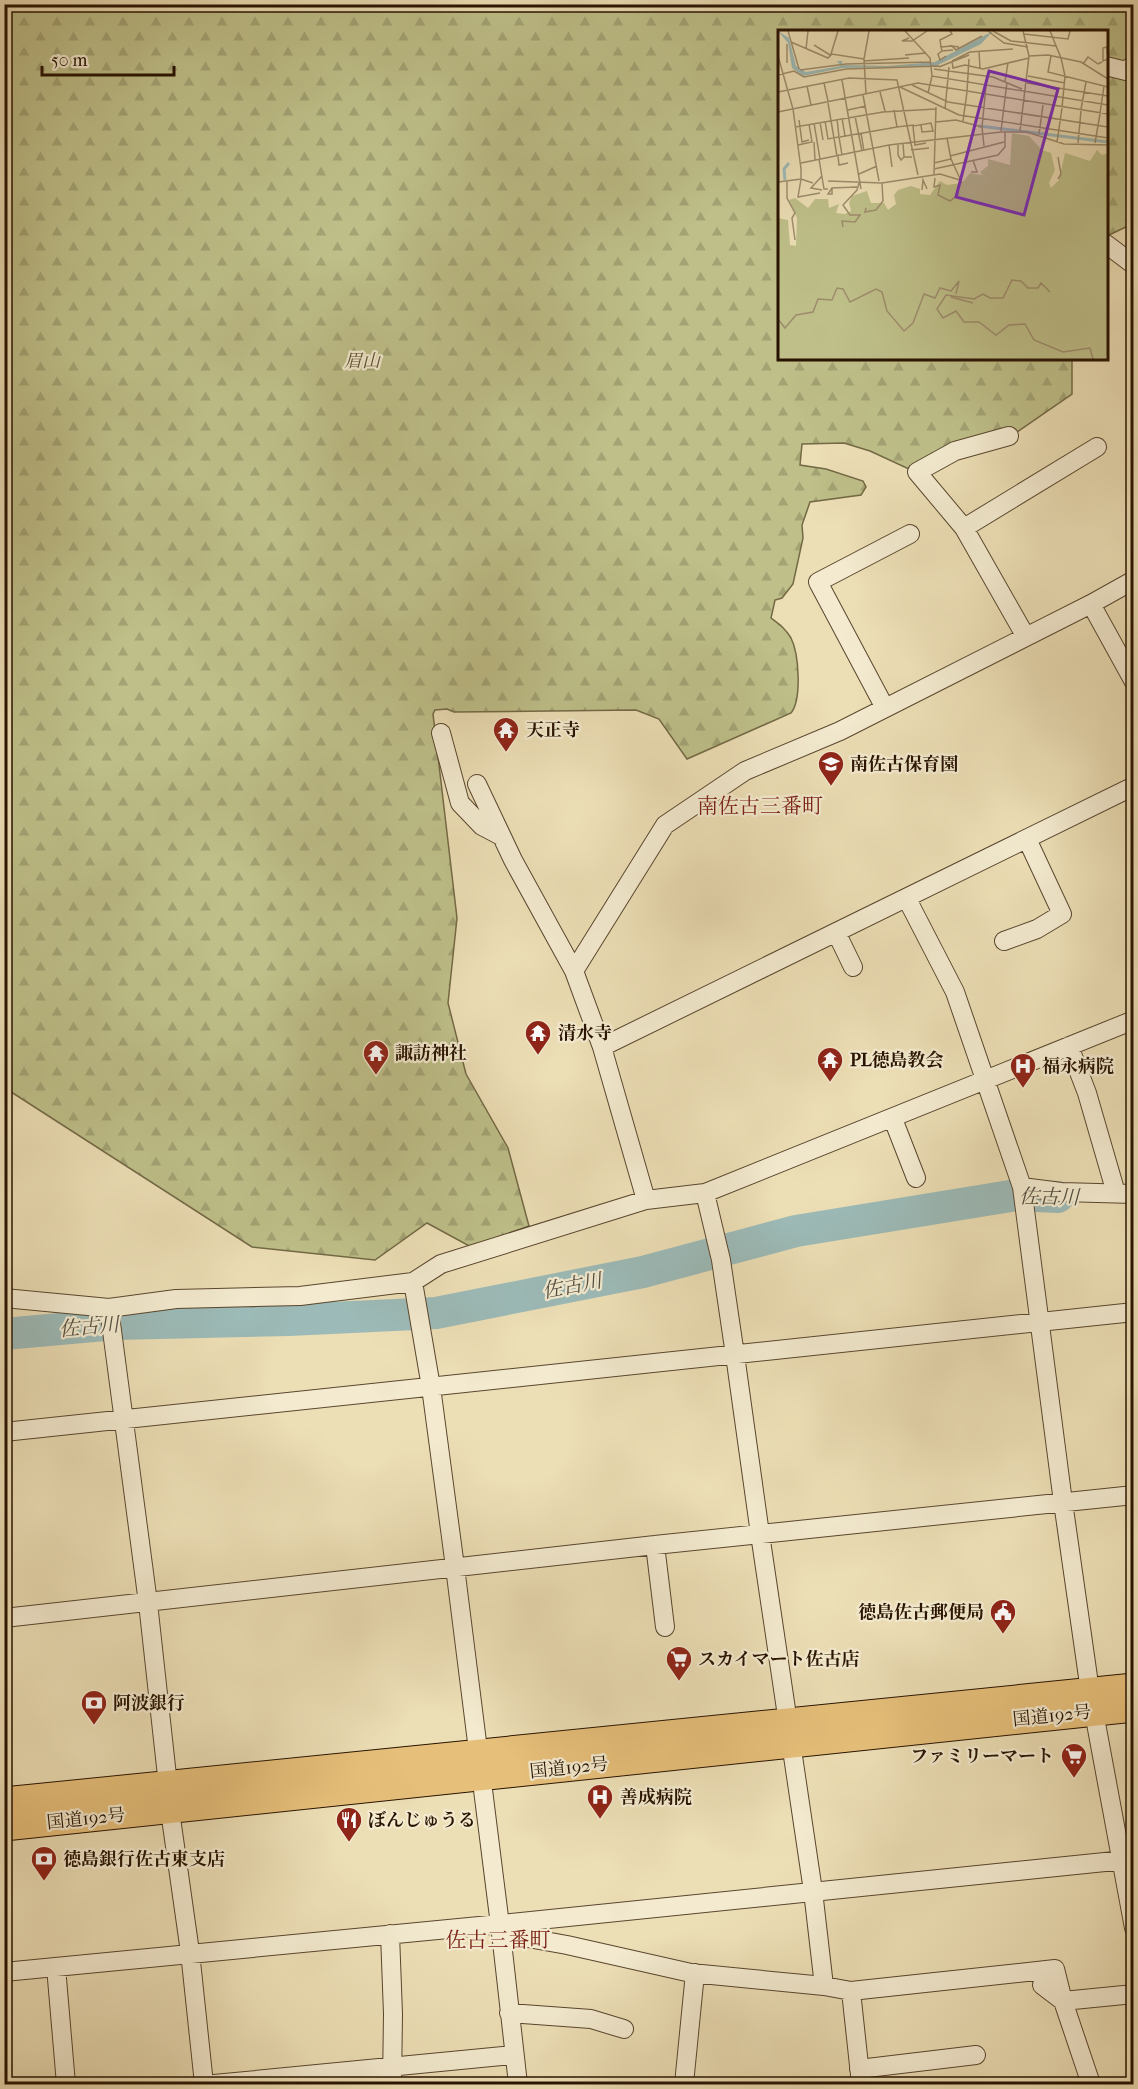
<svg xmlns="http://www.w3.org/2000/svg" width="1138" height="2089" viewBox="0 0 1138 2089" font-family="'IM FELL French Canon','Noto Serif JP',serif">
<defs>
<pattern id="forest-firs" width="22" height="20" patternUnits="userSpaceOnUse" patternTransform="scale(1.5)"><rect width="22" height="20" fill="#bebf89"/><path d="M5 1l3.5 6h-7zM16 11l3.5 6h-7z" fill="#a3a374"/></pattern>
</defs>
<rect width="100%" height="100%" fill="#ecdeb5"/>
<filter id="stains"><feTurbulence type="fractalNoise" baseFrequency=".00333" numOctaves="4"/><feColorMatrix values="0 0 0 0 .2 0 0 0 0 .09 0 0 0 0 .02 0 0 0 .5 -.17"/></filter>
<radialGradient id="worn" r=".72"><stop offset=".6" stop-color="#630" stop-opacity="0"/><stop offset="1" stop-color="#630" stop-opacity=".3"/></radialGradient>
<!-- forest -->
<path fill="url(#forest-firs)" stroke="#736945" stroke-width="1.5" d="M4,5h1129v220l-1,-1 -25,12 -1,-204h-326v326l292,1v35l-55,38 -106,38 -41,-19 -26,-8 -42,1 -2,21 26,4 37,12 3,6 -5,8 -51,7 -8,23 1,13 -10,46 -11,14 -7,2 -4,18c8,6 14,10 20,20 8,16 11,61 0,75l-104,46 -28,-40 -23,-9 -182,2 -7,-3 -12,1 -2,4 24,204 -9,85 18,71 42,74 21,78 -58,21 -44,-24 -52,37 -123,-13 -247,-159z"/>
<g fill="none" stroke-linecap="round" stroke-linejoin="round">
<!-- river -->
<path stroke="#9cbab7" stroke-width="32" d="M4,1334l112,-10 173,-4 147,-7 207,-41 153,-41 220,-36 42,2"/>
<!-- minor casing -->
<g stroke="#59462e" stroke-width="20">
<path id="minor" d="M1106,66l20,5 8,-7
M1106,244l28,21
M1009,436l-54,15 -38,21 47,56 62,109
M964,528l133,-81
M1091,604l43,78
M885,708l-67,-126 92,-48
M441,733l19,70 22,23 19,10
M477,784l36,76 61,111
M907,899l48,93 67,195 41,315 27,189 44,237
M836,932l17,35
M1004,941l33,-12 25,-15 -35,-75
M1069,1046l18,47 29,100
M602,1047l532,-261
M893,1119l23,59
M1022,1187l39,5 73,2
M705,1193l16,67 14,95 25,179 53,357 11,95
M646,1200l-44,-153 -28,-76 91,-146 80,-54 95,-40 251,-127 43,-24
M413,1282l18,105 24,180 46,366 17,151
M4,1298l105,10 67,-9 124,-3 113,-14 28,-18 205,-64 59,-7 429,-173
M109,1308l39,295 20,182
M4,1432l1130,-120
M655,1545l10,82
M4,1618l651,-73 479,-50
M170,1811l20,141 14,132
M501,1933l66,12 124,28 133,13 27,5 204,-22 8,32 28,83
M390,1934l3,80 -1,70
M56,1967l10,117
M4,1972l496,-48 634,-65
M1042,1985l21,16 71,-7
M851,1991l10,93
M509,2013l82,6 33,10
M859,2069l117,-14
M214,2084l299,-29
M684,2084l11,-111"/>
</g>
<!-- highway casing -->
<g stroke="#281301" stroke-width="29">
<path id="highway" d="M4,1801l1130,-114
M4,1827l1130,-119"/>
</g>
<!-- minor -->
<use href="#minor" stroke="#f3eacf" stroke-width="18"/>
<!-- highway -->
<use href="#highway" stroke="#e6bf7a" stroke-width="27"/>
</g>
<!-- icons -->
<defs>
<g id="temple-pin" transform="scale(1.35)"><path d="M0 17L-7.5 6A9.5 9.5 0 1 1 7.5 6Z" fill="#8f2418" stroke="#f3eacf"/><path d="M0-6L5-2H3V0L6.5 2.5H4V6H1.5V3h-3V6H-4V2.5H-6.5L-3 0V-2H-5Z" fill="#fff"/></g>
<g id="school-pin" transform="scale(1.35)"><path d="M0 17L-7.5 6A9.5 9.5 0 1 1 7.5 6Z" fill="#8f2418" stroke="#f3eacf"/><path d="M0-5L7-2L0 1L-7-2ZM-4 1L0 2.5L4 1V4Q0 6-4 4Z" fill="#fff"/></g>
<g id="hospital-pin" transform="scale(1.35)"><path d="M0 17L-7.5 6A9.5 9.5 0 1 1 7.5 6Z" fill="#8f2418" stroke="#f3eacf"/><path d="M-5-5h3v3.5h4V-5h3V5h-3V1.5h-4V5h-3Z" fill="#fff"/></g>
<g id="civic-pin" transform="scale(1.35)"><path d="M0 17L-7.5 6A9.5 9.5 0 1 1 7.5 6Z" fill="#8f2418" stroke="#f3eacf"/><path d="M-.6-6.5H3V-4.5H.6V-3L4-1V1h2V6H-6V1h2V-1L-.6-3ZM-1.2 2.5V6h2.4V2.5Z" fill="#fff"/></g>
<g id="supermarket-pin" transform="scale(1.35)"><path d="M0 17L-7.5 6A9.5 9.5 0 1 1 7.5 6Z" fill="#8f2418" stroke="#f3eacf"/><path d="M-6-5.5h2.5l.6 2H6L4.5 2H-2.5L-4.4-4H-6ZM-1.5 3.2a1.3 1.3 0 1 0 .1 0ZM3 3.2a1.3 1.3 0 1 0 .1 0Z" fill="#fff"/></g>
<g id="bank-pin" transform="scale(1.35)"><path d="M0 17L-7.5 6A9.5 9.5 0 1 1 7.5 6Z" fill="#8f2418" stroke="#f3eacf"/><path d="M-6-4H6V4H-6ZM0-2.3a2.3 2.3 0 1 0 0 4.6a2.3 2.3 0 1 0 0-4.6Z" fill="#fff"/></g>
<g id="restaurant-pin" transform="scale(1.35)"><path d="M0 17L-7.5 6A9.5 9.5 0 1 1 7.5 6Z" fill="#8f2418" stroke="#f3eacf"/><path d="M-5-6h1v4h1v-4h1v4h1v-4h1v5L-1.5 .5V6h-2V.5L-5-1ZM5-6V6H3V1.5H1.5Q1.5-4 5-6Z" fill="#fff"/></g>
</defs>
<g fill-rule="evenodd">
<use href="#temple-pin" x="506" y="730"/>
<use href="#school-pin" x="831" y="764"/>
<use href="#temple-pin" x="538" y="1033"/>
<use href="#temple-pin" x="376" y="1053"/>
<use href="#temple-pin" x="830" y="1060"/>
<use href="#hospital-pin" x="1023" y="1066"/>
<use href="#civic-pin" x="1003" y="1612"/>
<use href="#supermarket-pin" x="679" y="1659"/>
<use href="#bank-pin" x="94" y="1703"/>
<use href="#supermarket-pin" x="1074" y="1756"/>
<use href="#hospital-pin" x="600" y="1797"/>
<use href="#restaurant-pin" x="349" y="1820"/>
<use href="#bank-pin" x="44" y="1859"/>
</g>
<g text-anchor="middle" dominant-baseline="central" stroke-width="4.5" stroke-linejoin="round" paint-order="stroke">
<!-- park labels -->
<g font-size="18" font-style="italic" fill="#5c4f31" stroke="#f3eacf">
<text x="362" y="361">眉山</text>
</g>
<!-- poi labels -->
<g font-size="18" font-weight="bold" fill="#281301" stroke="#f3eacf" text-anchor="start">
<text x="526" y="730">天正寺</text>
<text x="850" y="764">南佐古保育園</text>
<text x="558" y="1033">清水寺</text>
<text x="395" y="1053">諏訪神社</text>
<text x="850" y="1060">PL徳島教会</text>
<text x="1042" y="1066">福永病院</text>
<text x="984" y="1612" text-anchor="end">徳島佐古郵便局</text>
<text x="698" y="1659">スカイマート佐古店</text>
<text x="113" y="1703">阿波銀行</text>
<text x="1054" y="1756" text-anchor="end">ファミリーマート</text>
<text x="620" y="1797">善成病院</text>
<text x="368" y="1820">ぼんじゅうる</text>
<text x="63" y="1859">徳島銀行佐古東支店</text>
</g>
<!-- street labels -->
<g font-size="18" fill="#281301" stroke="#f3eacf">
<text transform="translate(1052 1716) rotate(-6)">国道192号</text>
<text transform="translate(569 1768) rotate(-6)">国道192号</text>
<text transform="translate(86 1819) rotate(-6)">国道192号</text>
</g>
<!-- water labels -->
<g font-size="20" font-style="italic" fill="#514d41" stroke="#f3eacf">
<text transform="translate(1049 1197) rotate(1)">佐古川</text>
<text transform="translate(572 1286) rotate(-11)">佐古川</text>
<text transform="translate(89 1327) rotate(-5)">佐古川</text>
</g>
<!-- quarter labels -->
<g font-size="21" fill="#7a1f14" stroke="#f3eacf">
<text x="760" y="806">南佐古三番町</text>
<text x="498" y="1940">佐古三番町</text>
</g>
</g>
<!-- overview -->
<g transform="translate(778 30)">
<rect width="330" height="330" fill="#ecdeb5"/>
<path d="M234,103l17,3 13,14 9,3 4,17 -6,13 2,5 8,-8 6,-27 25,8 7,-11 5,5 6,-2v206h-330v-141l10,2 2,25 6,1 1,-28 -8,-18 6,-2 13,10 7,-9h13l1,9 10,-4 -3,9 9,1 6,-3 -2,-8 3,-7 15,-5 4,12h13l4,7 8,-6 -2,-9 4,-5 13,-4 9,3v5l10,1 10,-14 7,4 15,-2 8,-10 13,2 -3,-3 8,-6v-7l22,6z" fill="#bebf89"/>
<path d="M204,267l7,5 13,-2 -10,11 2,10h-5l1,-13 -13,-7z" fill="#bebf89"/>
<path d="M0,1l11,7 7,28 10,6 35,-6 -4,-5h5v4l45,1 48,-4 58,-31 -12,13 -45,22 -94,2 -39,8 -11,-8 -4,-25z" fill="#9cbab7"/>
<path fill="none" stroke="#9cbab7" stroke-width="3" d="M201,96l129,16M7,150l-1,-11 5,-6"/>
<path fill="none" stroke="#9e8d6d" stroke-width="1.5" d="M10,1l11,38M60,1l-7,23 33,5M127,1l25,27 2,18M210,1l16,12 24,4M215,1l18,10 45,5M272,1l11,27M246,4l44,5 2,-8M131,8l-7,3h10l15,-10M13,12l37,16 4,-4M9,14v19M36,15l16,10M174,16l-11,1 1,4 11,-1M163,17l-1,-7 12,-6 -2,-3M181,17l-7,-1 4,4 26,-14M28,19l2,-18M164,21l-4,3 2,6 6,-4M201,21l1,18M127,25l21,-2M0,26l15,53 8,60v10l-23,3M251,26l19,-1 33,7 27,17M273,26l-3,16 60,15M283,28l4,18 -3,32M330,29l-1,-12 -4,1v13l5,-2M86,31l45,-3M174,31l1,7 12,-3 18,4 46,-11M174,31l18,-9 43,-3M305,34l5,-7 10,7 4,-2M161,37l30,-12M156,39l59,8 29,12M22,40l46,-6 85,-2M0,45l16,-4 10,6 42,-8 93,-3M250,46l37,7M64,50l19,109M227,51l3,-18M46,53l4,18M249,53l81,13M134,55l36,17 160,25M29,56l4,19M122,57l59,28 149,23M189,61l2,-32M0,62l71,-14 48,2 21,95M102,62l5,19M150,63l4,-17 176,29M88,64l-2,-35 5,-28M85,65l16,86M50,73l9,53M167,79l4,-42M303,79l5,-27M70,80l18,-4M116,80l3,17 17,-2M0,82l140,-29 190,31M322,83l4,-27M77,86l7,35M64,88l3,18M21,90l3,22 7,-2M47,91l3,18 11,-2 -2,-18M185,91l4,-29M42,92l3,18M158,92l20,-2 26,7M36,93l6,36M143,95l1,7 11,-1 -2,-8 -18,3 2,19 11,-2M17,97l88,-15 53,-3M223,101l6,-49M242,101l9,-75 -6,-25M83,103l3,18M261,104l4,-29M61,107l3,18M62,107l57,-10M36,112l1,18M279,112l5,-34M125,113l1,14h8M300,113l3,-32M317,113l5,-29M120,114v11l3,5 3,-3M20,115l14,-3 -3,-18M111,115l3,22M206,116l-2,-19 5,-51M133,120l18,-2M60,126l1,9 9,-2M172,126l54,-14M41,129l5,30h4M173,129l11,24M23,133l88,-18 112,-13h26l37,12 44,1M156,133l17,-4 -4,-21M156,139l64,-14 7,-8v-15M193,142h6l-4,-12M81,144l18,-8M156,144l2,-67M157,148l-1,9 6,-2 -2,10 12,6 9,-7M280,149l3,-5 -3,-17M9,151v17l8,15 -3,5 3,22M50,151l54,2 58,-9 20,6M35,153l-12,-4 -3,18 22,-4M81,153l-2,7 -14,15 7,10h11M54,158l-4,6h4v-6l25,-1M44,160l-11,-2 11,-12M144,160l1,-10 4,9M88,178l-1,4 11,-2 7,-9 -1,-18M65,197l-1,-6 13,1 5,-7M272,262l-9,-9 -3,5h-10l-7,-7 -9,-1 -9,18h-13l-7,-4 -9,5 -28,-4 -9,14 6,9 13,-7 8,11h15l17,13 13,-10 16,-1 9,16 29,12 27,-4 3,11M173,267l22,6M0,279v10l7,9 11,-13 17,-3 5,-13 14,1 5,-12 6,1 7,13 26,-13 6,3 5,19 17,20 9,-8 11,-29 11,4 5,-10 11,3 8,-10 -3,13"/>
<path fill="#7b2cbf" fill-opacity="0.15" stroke="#7b2cbf" stroke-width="3" d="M211,41l69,18 -34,126 -68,-18z"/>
<rect width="330" height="330" fill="none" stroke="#281301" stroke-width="3"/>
</g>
<!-- margin -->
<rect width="1138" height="2089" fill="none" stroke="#ecdeb5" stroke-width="24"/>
<rect x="6" y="6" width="1126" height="2077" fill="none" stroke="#281301" stroke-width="3"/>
<rect x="12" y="12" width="1114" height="2065" fill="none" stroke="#281301" stroke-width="1.5"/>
<!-- scale -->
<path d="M42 66v9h132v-9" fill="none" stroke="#281301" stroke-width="3"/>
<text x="51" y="66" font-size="18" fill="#281301" stroke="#f3eacf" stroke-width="4.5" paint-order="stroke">50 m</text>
<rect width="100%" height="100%" filter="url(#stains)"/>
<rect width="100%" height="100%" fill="url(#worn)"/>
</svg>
